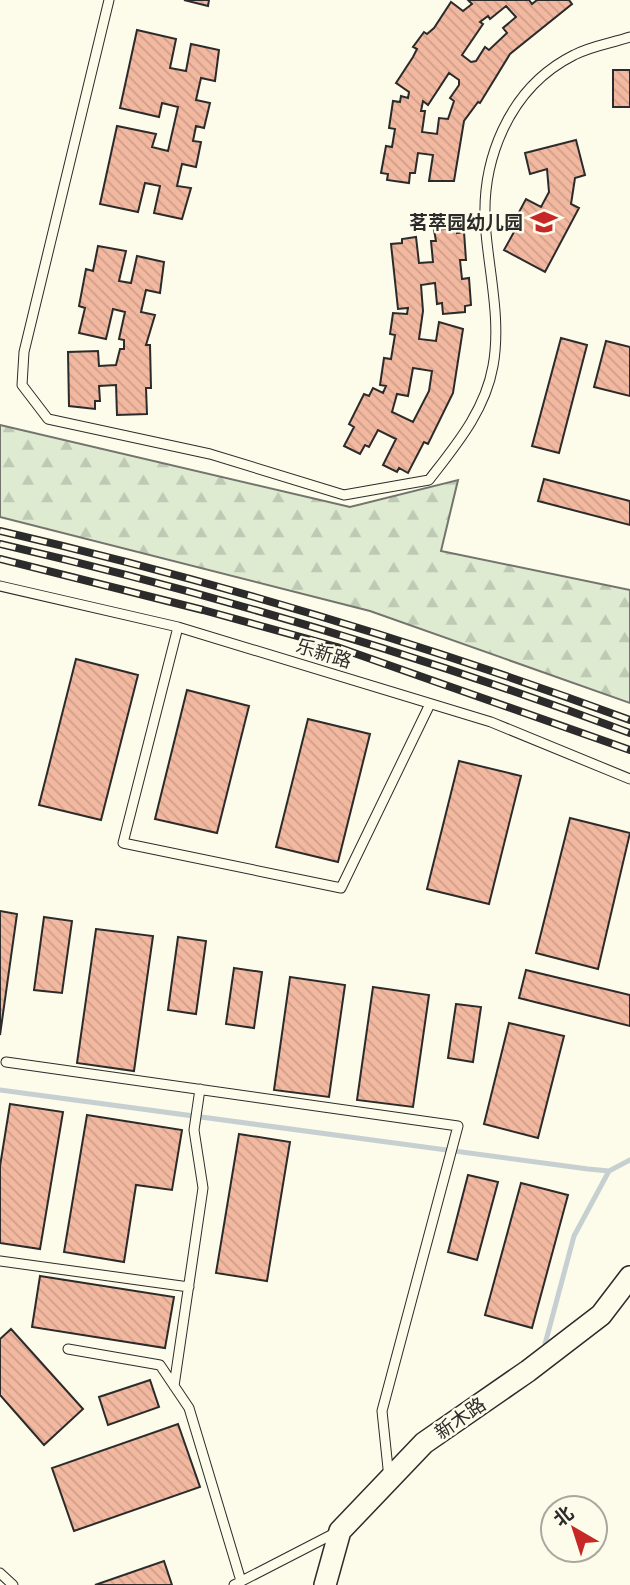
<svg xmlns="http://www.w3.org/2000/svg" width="630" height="1585" viewBox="0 0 630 1585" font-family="Quicksand,'Noto Sans SC',sans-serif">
<defs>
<pattern id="forest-firs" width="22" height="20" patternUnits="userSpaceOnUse" patternTransform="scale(1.75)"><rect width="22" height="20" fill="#deebd1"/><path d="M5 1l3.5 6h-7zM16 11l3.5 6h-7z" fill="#bfcab4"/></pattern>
<pattern id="building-back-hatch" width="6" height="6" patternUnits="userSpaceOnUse" patternTransform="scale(1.75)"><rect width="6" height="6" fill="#f2b8a0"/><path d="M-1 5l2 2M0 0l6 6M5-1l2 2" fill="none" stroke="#d09e8a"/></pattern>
</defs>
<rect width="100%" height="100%" fill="#fdfbea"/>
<!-- forest -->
<path fill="url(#forest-firs)" stroke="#74746e" stroke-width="2" d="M0,425l350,82 108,-27 -17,71 189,39v113l-260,-92 -370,-94z"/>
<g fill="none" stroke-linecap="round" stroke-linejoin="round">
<!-- stream -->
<path stroke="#c7d0d0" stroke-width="5" d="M0,1090l588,79 21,2 21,-11
M545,1344l29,-108 35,-65"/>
</g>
<!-- building -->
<path fill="url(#building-back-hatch)" stroke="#2b2b2b" stroke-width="2" fill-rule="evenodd" d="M184,0h25l-1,6z
M468,0h61l3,4 5,-4h32l3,4 -62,50 -30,49 -2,-1 -14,19 -10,60h-25l4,-26 -15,-2 -3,20h-5l-1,10 -22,-3 1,-6 -7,-1 5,-27 6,1 3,-18 -6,-1 4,-27 7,1 1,-6 7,2 1,-6 -13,-9 17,-26 4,-8 -4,-2 11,-15 3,2 7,-6 17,-26 12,9 9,-7zM506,6l10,11 -13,11 4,5 -18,17 -4,-3 -9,14 -5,1 -9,-7 21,-31 -3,-2 8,-6 2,3zM449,73l10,7v5l-9,13 4,3 -6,18 -9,-1 -2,16 -15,-2 3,-21h-4l2,-10 5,4z
M137,30l39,9 -6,29 16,3 5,-27 28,6 -4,31 -14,-3 -5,22 14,3 -6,25 -8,-2 -3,15 8,1 -5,25 -14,-3 -5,22 14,2 -9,31 -28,-6 6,-27 -15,-3 -7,29 -38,-8 17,-78 39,8 -4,13 16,4 10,-44 -16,-4 -3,14 -39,-9z
M613,70h17v37h-17z
M576,140l9,35 -10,3 -4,26 8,4 -34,64 -41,-22 10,-18 -4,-3 16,-30 15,8 8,-15 -2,-23 -17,5 -5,-21z
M457,228v5l7,-1 2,28h-6l2,19 7,-1 2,27 -6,1v6l-22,2 -1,-11 -5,1 -2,-21 -14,2 2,26 -4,28 17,2 3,-19 24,7 -10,64 -25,51 -4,-2 -16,31 -9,-5 -2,4 -14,-7 13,-26 -18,-9 -9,17 -4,-2 -5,9 -16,-8 10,-19 -5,-3 15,-30 5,2 4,-8 10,5 3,-7 -6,-1 4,-27 7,1 4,-24 -5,-1 3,-21 14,1 1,-6 -10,1 -7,-65 11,-1v-4l14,-2 3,26 14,-1 -2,-21h5l-2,-11zM413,368l19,3 -3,20 -16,31 -21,-10 5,-18 11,2z
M98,246l28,5 -7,30 12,2 6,-27 27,6 -4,31 -14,-3 -5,22 14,3 -9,30h4l1,43h-5l1,26 -30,1 -1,-30 -17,1 1,15h-5v8l-26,-3 -1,-54 30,-1 1,15 17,-1 4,-16h4v-9l-5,-1 6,-27 -12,-3 -7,30 -27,-6 6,-25 -6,-2 7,-37 7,2z
M561,338l26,7 -28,108 -27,-7z
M606,341l24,6v49l-36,-9z
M544,479l86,22v24l-92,-24z
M76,659l62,16 -37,145 -62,-15z
M187,690l62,16 -32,127 -62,-14z
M308,719l62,15 -32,128 -62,-15z
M459,761l62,15 -32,128 -62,-15z
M570,818l60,15 -32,136 -62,-16z
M0,911l17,3 -17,121z
M44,917l28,4 -10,72 -28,-3z
M96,929l57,7 -19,135 -57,-8z
M178,937l28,4 -10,73 -28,-4z
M234,968l28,4 -8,56 -28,-4z
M526,970l104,25v31l-111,-28z
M290,977l55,8 -16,112 -55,-7z
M373,987l56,8 -16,112 -56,-7z
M456,1004l25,3 -8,55 -25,-4z
M509,1023l55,13 -26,102 -54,-14z
M10,1104l53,8 -23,137 -40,-6v-77z
M87,1115l95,15 -10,60 -36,-5 -12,77 -60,-10z
M239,1134l51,8 -23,139 -51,-8z
M468,1175l30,7 -21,78 -29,-8z
M521,1183l47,12 -36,133 -47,-13z
M40,1276l134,21 -9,51 -133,-21z
M11,1329l72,80 -39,36 -44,-50v-56z
M150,1380l9,27 -51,18 -9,-28z
M178,1424l22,63 -126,44 -22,-63z
M164,1561l8,24h-77z"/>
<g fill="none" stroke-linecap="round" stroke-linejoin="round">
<!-- service casing -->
<g stroke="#2b2b2b" stroke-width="11">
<path id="service" d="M109,0l-85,352 -2,33 26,34 162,35 134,41 85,-15c27,-35 56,-69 64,-114 8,-44 -3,-89 -7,-133 -7,-70 22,-145 88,-178 17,-9 38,-12 56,-18
M0,586l178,41 313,95 139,57
M178,627l-55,216 218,45 89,-184
M6,1062l452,64 -76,285 7,67
M0,1261l189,26
M68,1349l92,16 29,43 52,173
M174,1386l29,-198 -9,-58 6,-41
M0,1573l13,12
M234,1585l101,-52"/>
</g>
<!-- tertiary casing -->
<g stroke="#2b2b2b" stroke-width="24">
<path id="tertiary" d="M325,1585l15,-54 84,-88 104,-72 73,-56 29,-38"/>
</g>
<!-- service -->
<use href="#service" stroke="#fdfbea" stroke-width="9"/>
<!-- tertiary -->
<use href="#tertiary" stroke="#fdfbea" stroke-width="21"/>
<!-- rail casing -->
<g stroke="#2b2b2b" stroke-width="8">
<path id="rail" d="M0,531c215,50 424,113 630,189
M0,544c214,50 424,112 630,189
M0,559l203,51 134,37 293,103"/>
</g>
<!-- rail -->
<use href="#rail" stroke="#fdfbea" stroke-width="5" stroke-dasharray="16" stroke-linecap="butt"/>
</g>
<!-- icons -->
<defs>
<g id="school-bare" transform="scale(2.1)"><path d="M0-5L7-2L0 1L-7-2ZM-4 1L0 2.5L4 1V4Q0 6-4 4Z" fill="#c62828" stroke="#fdfbea" stroke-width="2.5" paint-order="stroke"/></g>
</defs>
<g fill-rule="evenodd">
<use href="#school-bare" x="544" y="222"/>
</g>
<g text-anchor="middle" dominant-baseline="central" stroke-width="5" stroke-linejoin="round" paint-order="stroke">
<!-- poi labels -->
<g font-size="19" font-weight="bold" fill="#2b2b2b" stroke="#fdfbea" text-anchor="end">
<text x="523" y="222">茗萃园幼儿园</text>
</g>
<!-- street labels -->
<g font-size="19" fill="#2b2b2b" stroke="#fdfbea">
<text transform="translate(324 653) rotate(17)">乐新路</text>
<text transform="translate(460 1418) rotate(-35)">新木路</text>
</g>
</g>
<!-- north arrow -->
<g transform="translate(574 1529) rotate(321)"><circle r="33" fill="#fdfbea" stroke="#a9a89e" stroke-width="2"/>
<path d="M0-5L12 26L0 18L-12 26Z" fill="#c62828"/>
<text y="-10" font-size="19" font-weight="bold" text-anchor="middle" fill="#2b2b2b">北</text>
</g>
</svg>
